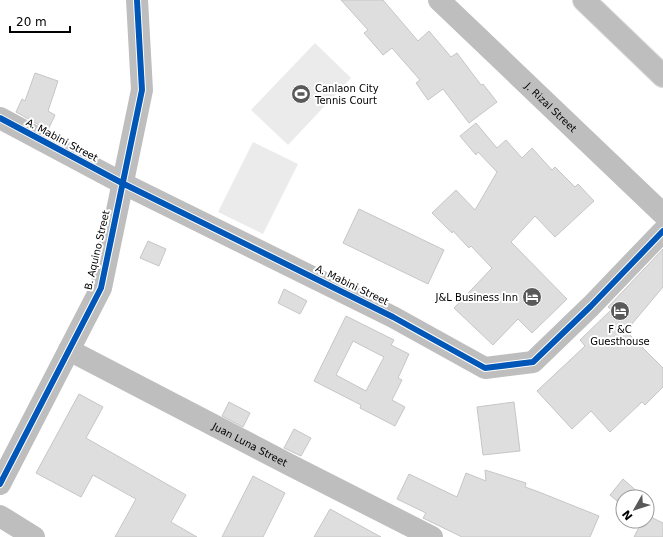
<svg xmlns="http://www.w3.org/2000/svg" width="663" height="537" viewBox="0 0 663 537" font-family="'DejaVu Sans',sans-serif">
<rect width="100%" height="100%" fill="#fff"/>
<!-- green -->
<path fill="#ebebeb" d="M315,43l36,35 -63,67 -37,-35z
M253,142l45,22 -35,70 -45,-22z"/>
<!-- building -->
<path fill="#dedede" stroke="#c6c6c6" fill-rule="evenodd" d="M341,0h42l35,41 11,-10 22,26 6,-4 24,32 2,-1 14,18 -28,21 -26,-34 -15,11 -12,-17 4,-3 -28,-32 -9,7 -19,-22 4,-3z
M35,73l23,8 -10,30 7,4 -7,15 -32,-18 6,-13 3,2z
M476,123l21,25 9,-8 16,18 10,-10 20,22 3,-3 20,20 3,-3 16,17 -39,36 -20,-21 -24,26 56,57 -35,34 -14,-14 -25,26 -39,-37 38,-40 -21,-22 -2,2 -16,-17 -1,2 -20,-20 24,-23 19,20 22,-38 -19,-20 -2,3 -16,-19z
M359,209l85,41 -16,34 -85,-41z
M148,241l18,8 -7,17 -19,-8z
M663,249v38l-37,44 37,37v19l-18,18 -3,-3 -32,30 -19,-21 -19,18 -35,-38 48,-45 -5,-6 31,-30 -3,-3z
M284,289l23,12 -7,13 -22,-11z
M346,316l48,24 -3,5 18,9 -11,24 4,2 -10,20 13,7 -10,19 -35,-18 1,-3 -47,-24zM353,341l31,16 -18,34 -30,-16z
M79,394l24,13 -17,31 100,57 -15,27 26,15h-82l21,-38 -43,-24 -12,22 -45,-24z
M229,402l21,11 -7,14 -21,-11z
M514,402l6,49 -37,4 -6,-48z
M294,429l17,9 -10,18 -17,-8z
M485,470l41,13 -1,4 14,5 60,24 -9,21h-128l-39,-19 3,-5 -29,-14 12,-25 48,23 9,-24 20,8z
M253,476l32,17 -22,44h-41z
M623,479l17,15 -2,3h-15v9l-13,-11z
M330,509l51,28h-67z
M647,515l16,8v14h-29l8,-16h5z"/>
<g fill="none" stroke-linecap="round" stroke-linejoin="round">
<!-- primary casing -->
<g stroke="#dbdbdb" stroke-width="24">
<path id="primary" d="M584,0l79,76"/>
</g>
<!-- minor -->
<g stroke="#bebebe" stroke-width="22">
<path id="s1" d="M439,0l224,214"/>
<path d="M0,118l122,65 271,134 92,51 48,-6 58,-56 72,-75"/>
<path id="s2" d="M69,350l223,116 140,71"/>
<path d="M0,516l34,21"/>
</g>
<!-- tertiary -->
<path stroke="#bebebe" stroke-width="22" d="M0,484l101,-196 41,-198 -5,-90"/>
<!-- primary -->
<use href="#primary" stroke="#bebebe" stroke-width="22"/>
<!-- cycleway casing -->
<g stroke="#fff" stroke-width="8">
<path id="cycleway" d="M0,118l122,65 271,134 92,51 48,-6 58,-56 72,-75
M0,484l101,-196 41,-198 -5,-90"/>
</g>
<!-- cycleway -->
<use href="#cycleway" stroke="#0057b8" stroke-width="6"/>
</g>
<!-- icons -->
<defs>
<g id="stadium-disc" transform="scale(1)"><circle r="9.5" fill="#595959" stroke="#fff"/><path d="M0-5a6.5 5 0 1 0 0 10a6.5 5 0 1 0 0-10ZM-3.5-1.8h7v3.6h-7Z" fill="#fff"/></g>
<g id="hotel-disc" transform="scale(1)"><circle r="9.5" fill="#595959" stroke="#fff"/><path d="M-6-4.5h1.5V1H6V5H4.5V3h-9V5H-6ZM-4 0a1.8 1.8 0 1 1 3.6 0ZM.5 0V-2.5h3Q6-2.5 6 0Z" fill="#fff"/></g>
</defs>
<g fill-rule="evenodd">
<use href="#stadium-disc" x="301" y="94"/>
<use href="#hotel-disc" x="532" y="297"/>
<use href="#hotel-disc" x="620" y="311"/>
</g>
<g text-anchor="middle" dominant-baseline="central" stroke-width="4" stroke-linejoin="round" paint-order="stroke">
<!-- poi labels -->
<g font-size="10" fill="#000" stroke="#fff" text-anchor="start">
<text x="315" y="88">Canlaon City<tspan x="315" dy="12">Tennis Court</tspan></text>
<text x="518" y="297" text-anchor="end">J&amp;L Business Inn</text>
<text x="620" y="329" text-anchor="middle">F &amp;C<tspan x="620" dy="12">Guesthouse</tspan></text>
</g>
<!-- street labels -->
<g font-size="10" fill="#000" stroke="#fff">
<text stroke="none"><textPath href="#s1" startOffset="155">J. Rizal Street</textPath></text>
<text transform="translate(62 140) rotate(28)">A. Mabini Street</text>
<text transform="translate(97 250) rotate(-77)">B. Aquino Street</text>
<text transform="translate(352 285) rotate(26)">A. Mabini Street</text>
<text stroke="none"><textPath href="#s2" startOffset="204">Juan Luna Street</textPath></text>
</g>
</g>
<!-- north arrow -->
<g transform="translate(635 509) rotate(231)"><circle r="19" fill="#ffffff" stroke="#999999"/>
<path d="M0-3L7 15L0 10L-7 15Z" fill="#595959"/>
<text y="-6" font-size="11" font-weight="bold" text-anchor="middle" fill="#000000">N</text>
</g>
<!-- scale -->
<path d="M10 26v6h60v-6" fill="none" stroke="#000000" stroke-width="2"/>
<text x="16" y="26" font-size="12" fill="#000000" stroke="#ffffff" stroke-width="3" paint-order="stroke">20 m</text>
</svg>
